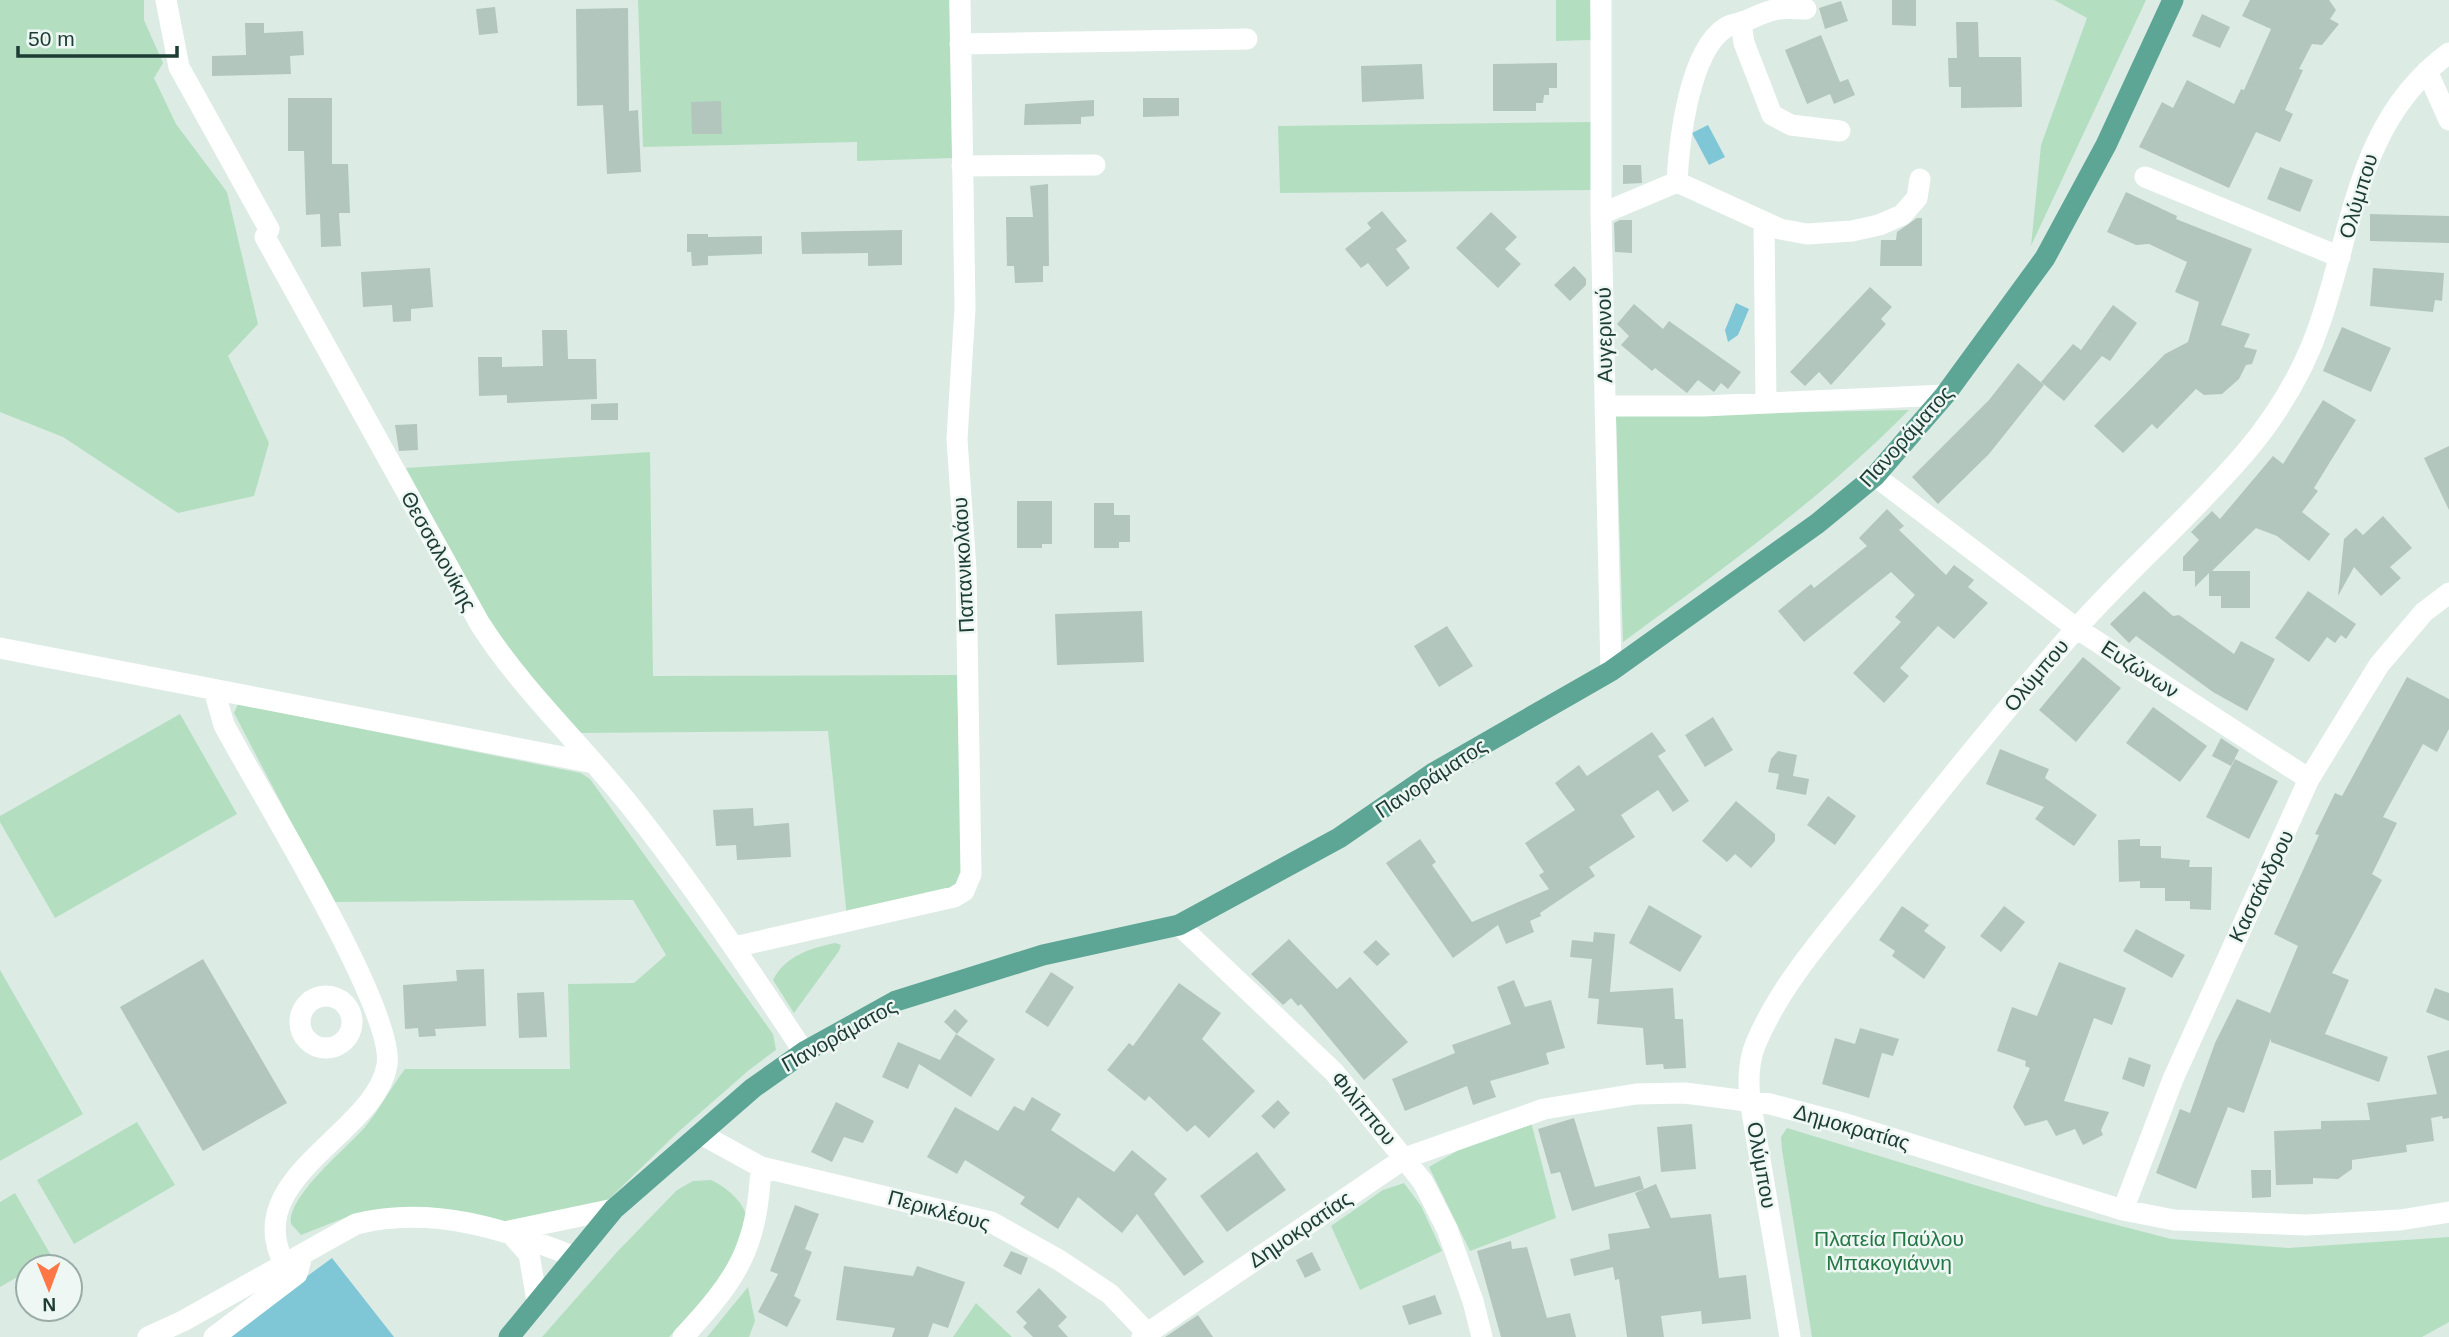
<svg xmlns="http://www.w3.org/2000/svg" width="2449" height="1337" viewBox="0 0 2449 1337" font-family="Helvetica,sans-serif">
<rect width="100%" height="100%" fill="#ddebe5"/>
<!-- green -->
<path fill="#b3dfc0" d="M0,0h144v20l19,43 -9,15 22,46 51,68 31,132 -30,32 41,87 -15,53 -76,17 -115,-76 -63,-25z
M638,0h311l3,158 -95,3v-19l-214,5z
M1556,0h34l1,40 -35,1z
M2054,0h92l-115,246 10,-101 46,-127z
M1592,122l-1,68 -311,3 -2,-67z
M1909,410c-86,88 -187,159 -286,232l-7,-226z
M650,452l3,224 304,-1 5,199 -5,16 -110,28 -19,-187 -251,2 -86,-107 -85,-158z
M238,704l343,69 9,6 183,255 3,16 -27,20 -73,64 -69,67 -99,23 -151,-11 -56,22 -10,-11c-4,-28 56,-76 74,-97 15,-18 26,-40 40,-58h165l-2,-85 66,-1 32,-28 -33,-55 -300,2 -99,-189z
M180,714l57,100 -182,104 -55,-96v-6z
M835,943l6,2 -2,6 -45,62 -21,-33c12,-24 38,-32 62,-37z
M0,970l83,144 -83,47z
M137,1122l38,63 -101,59 -37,-64z
M1531,1122l25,96 -86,33 -41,-84 35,-20z
M1787,1128l257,78 127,33 117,9 161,-11v85l-27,15h-610l-30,-187 -1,-13z
M711,1180c21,10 45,32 35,59 -3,8 -11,16 -15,23 -19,27 -38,51 -62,75h-127l75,-85 60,-62 16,-9z
M1404,1183l17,23 21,45 -82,39 -29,-64 52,-36z
M15,1193l37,64 -17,10h-7v4l-28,16v-85z
M748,1287l7,34 -6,16h-42z
M976,1303l36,34h-59z"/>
<!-- water -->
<path fill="#7fc7d6" d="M1708,125l17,32 -16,8 -17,-32z
M1736,303l13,6 -11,26 -10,7 -3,-12z
M332,1258l62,79h-170z"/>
<!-- building -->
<path fill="#b2c6be" d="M1892,0h24v26l-24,-1z
M2250,0h79l7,10 -6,9 9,5 -17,21 -10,-1 -13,25 4,1 -18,40 8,4 -13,28 -24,-10 -27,56 -90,-41 23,-45 11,6 14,-28 47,24 7,-15 3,1 27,-61 -29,-13z
M1841,1l7,20 -23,8 -6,-21z
M495,7l3,26 -19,2 -3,-26z
M628,8l1,103 9,-1 3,62 -34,2 -4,-69 -26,1 -1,-97z
M2202,14l28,13 -10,21 -28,-12z
M1956,22h22l1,35h42l1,50 -61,1v-21h-12l-1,-29h9z
M245,23h19v10l39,-2 1,24 -14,1 1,18 -79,2v-20l34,-1z
M1821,35l19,47 8,-3 7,16 -21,9 -4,-10 -23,10 -22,-54z
M1557,63v25h-8v7h-5l-1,8h-7v8h-43v-47z
M1422,64l2,35 -62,3 -1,-36z
M288,98h44v66h16l2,49h-11l2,33 -20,1 -1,-33 -14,1 -2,-64h-16z
M1143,98h36v18l-36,1z
M1094,100v16l-13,1v7l-57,1 1,-21z
M721,101l1,33h-30l-1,-32z
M1623,165h18l1,18 -19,1z
M2280,167l33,13 -13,32 -33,-13z
M1048,184l1,82h-6v16l-28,1 -1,-17h-7l-1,-49h27l-3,-31z
M2126,192l51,24 -1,3 76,30 -31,76 29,9 -6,13 13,3 -5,14 -6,1 -7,14 -17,15 -18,1 -8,-6 -39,40 -5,-5 -29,29 -29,-27 71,-72 23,-12 11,-40 -24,-10 12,-30 -38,-18 -13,1 -29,-13z
M1382,211l25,30 -11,8 14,19 -23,19 -19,-24 -7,5 -16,-19 26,-21 -4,-5z
M1491,212l26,25 -12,12 16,15 -23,24 -42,-40z
M2370,214l79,2v27l-79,-2z
M1917,218h5v48h-42l1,-26h15l1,-8z
M1620,220h12v33l-17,-1 -1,-29z
M902,230v35l-34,1v-13l-66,1 -1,-22z
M687,234h21v3l54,-1v18l-54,2v9l-16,1 -1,-14h-4z
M1574,266l12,13v6l-16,16 -16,-16z
M430,268l3,39 -22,2v12l-18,1 -1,-17 -29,2 -2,-35z
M2373,268l71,5 -2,28 -7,-1 -2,12 -63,-6z
M1870,287l22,20 -11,12 5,5 -55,61 -12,-13 -14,14 -15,-14z
M1634,304l29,25 6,-8 72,51 -13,17 -7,-6 -7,9 -16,-12 -11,13 -32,-25 -3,3 -31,-26 8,-9 -12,-12z
M2113,305l24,18 -27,38 -8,-5 -38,45 -23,-19 32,-38 8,6z
M2342,327l49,21 -20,44 -48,-21z
M542,330h25l1,29h28l1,40 -90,4v-8l-28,1 -1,-39h24v10l41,-1z
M2018,363l26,22 -55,69 -51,50 -26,-27 77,-77z
M2323,400l33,20 -42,68 4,3 -16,21 28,22 -21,27 -32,-25 -21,-8 -44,43h38v37h-29v-12h-12v-23l-14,14v-16h-12v-14l16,-17 -8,-8 21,-21 8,8 53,-63 10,8z
M618,403v17h-27v-16z
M417,424l1,26 -19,1 -4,-26z
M2449,446v64l-25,-52z
M1017,501h35v43h-10v4h-25z
M1094,503h20v12h16v27h-11v6h-25z
M1887,509l17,17 -5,4 47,45 8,-10 20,15 -6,7 20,16 -34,36 -16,-13 -38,42 9,8 -25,27 -31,-30 48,-51 -6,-5 20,-22 -24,-23 -87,70 -26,-31 33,-27 3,4 53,-42 -8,-8z
M2383,516l29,32 -22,19 11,11 -20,18 -27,-29 -16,29 6,-57 12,-11 7,7z
M2144,591l29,25 6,-1 55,39 7,-13 34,18 -28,52 -34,-19 -77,-56 -7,7 -19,-19z
M2308,591l48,33 -10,15 -5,-4 -6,8 -8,-6 -18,25 -34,-24z
M1142,611l2,51 -87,3 -2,-51z
M1447,626l26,40 -34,21 -25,-41z
M2083,657l38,31 -45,54 -37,-32z
M2407,677l42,22v30l-12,23 -14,-8 -40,73 14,6 -25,51 10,6 -50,93 17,7 -24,54 63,23 -9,25 -108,-40v-4l-27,75 -16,-6 -32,82 -40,-16 24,-64 10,4 25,-70 22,-44 33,14 28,-67 -24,-12 45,-99 -4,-1 20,-41 7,3z
M2153,707l54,39 -27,36 -54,-39z
M1713,717l20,33 -28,17 -20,-32z
M1652,732l14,19 -8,5 31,45 -16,11 -15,-22 -37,25 14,22 -46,30 6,9 -55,37 1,3 -11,5 4,11 -28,12 -8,-19 -45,33 -67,-95 34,-24 16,23 -4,3 40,57 77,-33 -10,-14 5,-3 -19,-29 50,-33 -20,-27 24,-18 8,11z
M2221,738l18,12 -8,16 -19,-10z
M2000,749l49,20 -4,9 52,37 -23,31 -39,-27 9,-12 -58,-23z
M1778,751l19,4 -4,21 16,3 -3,16 -30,-6 3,-15 -11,-2 3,-13z
M2235,759l43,22 -29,58 -43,-22z
M1828,796l28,20 -21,29 -28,-20z
M1736,801l39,33v7l-24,27 -16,-14 -8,8 -25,-21z
M753,808l1,18 35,-3 2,34 -54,3 -1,-15 -20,1 -3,-36z
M2140,839v7h21v12l29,2 -1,7h23l-1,43 -21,-1v-8h-25v-13h-25v-7l-21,1 -1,-42z
M1649,905l53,31 -22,36 -51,-29z
M1902,906l27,19 -5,6 22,16 -22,32 -32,-23 3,-5 -16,-11z
M2004,906l21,16 -24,30 -21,-16z
M2136,929l49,26 -13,23 -49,-27z
M1594,932l21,2 -5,58 63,-4 2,31h8l3,49 -22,1 -1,-5 -17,1 -3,-37 -46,-4 2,-25 -11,-1 4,-39 -22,-2 2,-17 21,2z
M1289,939l48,50 13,-12 58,65 -44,38 -63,-76 -3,2 -7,-8 -8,7 -32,-31z
M1376,940l14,14 -13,12 -14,-14z
M203,959l84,144 -84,48 -83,-144z
M2059,962l67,26 -14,37 -18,-7 -30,83 45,11 -8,18 2,5 -20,10 -8,-16 -19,7 -9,-16 -22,6 -12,-19 17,-39 -5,-2 1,-5 -29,-10 15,-44 25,9z
M484,969l2,57 -51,3 1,7 -17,1 -1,-9 -13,1 -2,-44 54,-4 -1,-11z
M1051,972l23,15 -26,40 -23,-15z
M1514,980l11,27 26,-7 14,48 -19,5 3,11 -59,17 6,16 -23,8 -6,-19 -62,25 -13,-32 63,-26 -3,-8 59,-21 -14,-37z
M1179,983l42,30 -19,26 53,52 -46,47 -14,-13 -8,7 -38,-36 -4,5 -38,-31 22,-27 4,3z
M2435,988l14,5v28l-23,-9z
M544,992l3,45 -28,1 -2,-45z
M955,1009l13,12 -11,13 -13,-12z
M1860,1028l39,11 -6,17 -11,-3 -13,45 -47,-14 13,-46 20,6z
M956,1034l39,25 -24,38 -52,-33 -11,25 -26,-12 16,-35 42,18z
M2449,1050v68l-6,1 -1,-3 -11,2 3,23 -28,4 1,7 -55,8v9l-14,10 -25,-1v6l-37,1 -2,-54 47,-2v-8l49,-1 -3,-17 70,-9 -10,-38z
M2129,1057l22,8 -7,22 -22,-8z
M1032,1097l29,17 -10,16 63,42 18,-22 35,29 -13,15 50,68 -20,14 -47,-62 -15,19 -44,-36 -20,32 -38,-25 5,-7 -60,-37 -8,14 -30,-17 28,-50 43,24 16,-25 10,5z
M1278,1100l12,13 -16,16 -13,-13z
M836,1102l38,19 -11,22 -19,-6 -12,25 -21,-10z
M1574,1118l21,69 45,-11 4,13 -72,22 -12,-39 -9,2 -13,-45z
M1692,1124l4,45 -35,3 -4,-45z
M1257,1152l29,38 -59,42 -27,-36z
M2251,1170h20v27l-19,1z
M1656,1184l15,34 40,-4 8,64 27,-3 5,44 -49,5 -1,-13 -40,5 3,21h-37l-8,-58 -4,1 -2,-13 -39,9 -4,-17 40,-10 -2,-15 42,-6 -15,-35z
M795,1205l24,9 -14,35 7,3 -18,44 7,4 -14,27 -29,-15 20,-38 -8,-3z
M1511,1241l1,8 15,-2 20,71 23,-5 6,24h-75l-24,-86z
M1011,1251l17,7 -7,17 -18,-9z
M1312,1252l9,18 -16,8 -9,-18z
M844,1266l69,10 4,-10 48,16 -17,46 -15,-5 -5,14h-36l3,-9 -59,-8z
M1039,1288l28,29 -9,9 10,11h-35l-10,-10 4,-4 -11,-11z
M1435,1295l7,19 -33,11 -7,-19z
M1198,1315l15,22h-48z"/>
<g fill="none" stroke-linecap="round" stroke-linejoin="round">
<!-- minor -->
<path stroke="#fff" stroke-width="21" d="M166,0l13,67 90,162 -4,8 215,387c43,67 103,122 152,184 62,78 117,161 172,244
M1601,0v214l10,457
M1741,23l3,20 28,72 19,10 49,6
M960,44l287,-5
M2427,71l22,49
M962,166l133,-1
M2145,177l195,80
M1677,182l103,47 27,5 45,-3 27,-6 23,-10 15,-17 3,-19
M1601,214l76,-32c2,-41 12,-130 48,-154 5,-4 13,-4 20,-7 28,-12 29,-14 61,-12
M1764,223l2,180
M1605,406h98l242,-11
M1875,476l201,152 233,151
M0,648l594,115
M214,690l10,35c32,61 172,285 163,340 -11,69 -150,113 -102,200
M1179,925l155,147 89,110 24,47 26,72 9,36
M734,947l220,-50 10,-6 7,-17 -5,-304 -9,-131 8,-131 -5,-308
M300 1022a26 26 0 1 1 52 0a26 26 0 1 1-52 0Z
M701,1134l60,33 230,55 68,38 51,34 41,43
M2123,1210l50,-131 136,-300 70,-114 45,-53 25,-19
M509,1231l105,-22
M510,1233l19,21 8,47
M148,1337l35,-16 173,-97c76,-19 149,5 219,33
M214,1337l83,-63 5,-18
M683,1337c55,-59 74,-89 78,-170
M1142,1337l263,-179 139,-49 92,-15 49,-1 85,11 76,20 277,86 51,10 132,5 94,-5 49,-8
M1790,1337l-40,-237c-2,-19 -2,-39 6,-57 26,-62 77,-117 118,-169 65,-83 131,-165 201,-244 54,-61 116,-114 170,-177 33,-39 60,-84 76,-133 33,-98 38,-201 128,-267"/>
<!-- major -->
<path stroke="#5da594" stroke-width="21" d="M509,1337l105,-128 139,-121 51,-36 92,-51 147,-46 136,-30 160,-87 96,-66 176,-101 207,-148 57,-47 70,-81 100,-137 61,-113 67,-145"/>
</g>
<g text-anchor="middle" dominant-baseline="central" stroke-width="5" stroke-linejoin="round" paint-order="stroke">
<!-- street labels -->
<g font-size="21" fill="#1d3c34" stroke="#eef7f3">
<text transform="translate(2358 196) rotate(-73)">Ολύμπου</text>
<text transform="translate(1604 335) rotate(-91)">Αυγερινού</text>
<text transform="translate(1906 436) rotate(-48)">Πανοράματος</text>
<text transform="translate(439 551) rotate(61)">Θεσσαλονίκης</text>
<text transform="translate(963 565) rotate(-93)">Παπανικολάου</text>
<text transform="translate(2140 669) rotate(33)">Ευζώνων</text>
<text transform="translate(2036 675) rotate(-50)">Ολύμπου</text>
<text transform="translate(1431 778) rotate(-33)">Πανοράματος</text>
<text transform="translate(2261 886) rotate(-64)">Κασσάνδρου</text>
<text transform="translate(839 1035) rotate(-29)">Πανοράματος</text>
<text transform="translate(1364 1108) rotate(50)">Φιλίππου</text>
<text transform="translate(1852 1127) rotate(16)">Δημοκρατίας</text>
<text transform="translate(1762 1165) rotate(80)">Ολύμπου</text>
<text transform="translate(939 1210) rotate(15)">Περικλέους</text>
<text transform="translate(1300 1229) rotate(-34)">Δημοκρατίας</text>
</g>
<!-- park labels -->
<g font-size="21" fill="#247645" stroke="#eef7f3">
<text x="1889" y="1238">Πλατεία Παύλου<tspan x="1889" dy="24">Μπακογιάννη</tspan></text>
</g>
</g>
<!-- north arrow -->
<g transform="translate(49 1288) rotate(179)"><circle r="33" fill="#eef7f3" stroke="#9aaca7" stroke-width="2"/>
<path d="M0-5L12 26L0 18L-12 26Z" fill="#ff7747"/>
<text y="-10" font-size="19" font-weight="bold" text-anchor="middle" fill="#1d3c34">N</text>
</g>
<!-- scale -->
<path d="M18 46v10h159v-10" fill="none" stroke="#1d3c34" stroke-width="3.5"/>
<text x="28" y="46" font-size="21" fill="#1d3c34" stroke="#eef7f3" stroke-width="5" paint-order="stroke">50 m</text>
</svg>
